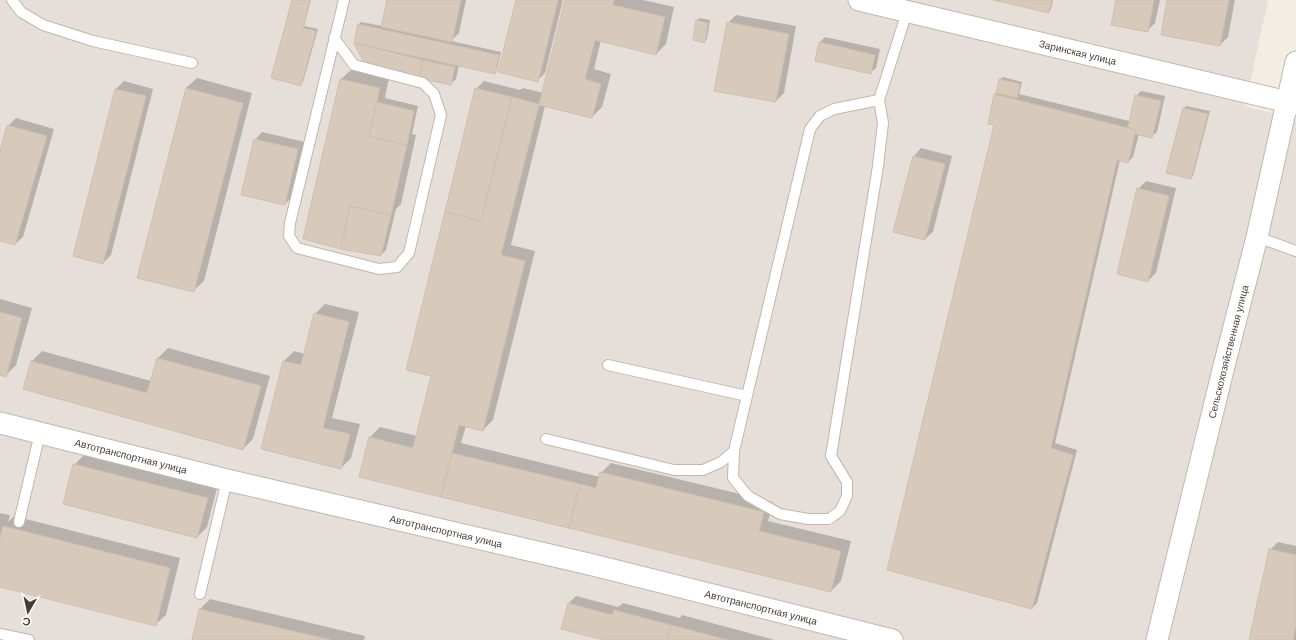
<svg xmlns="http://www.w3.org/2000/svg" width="1296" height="640" viewBox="0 0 1296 640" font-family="'DM Sans',sans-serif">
<rect width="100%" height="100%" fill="#f3ede3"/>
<!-- industrial -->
<path fill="#e5ded9" d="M0,0h1268l-23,106 51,13v521h-1296z"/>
<!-- shadow -->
<path fill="#0003" d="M293,0h18l-7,26 14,3 -15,53 -3,3z
M388,0h78l-7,33 -8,8 50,11 -4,18 -2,3 -36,-8 -3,14 -6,5 -85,-21 -10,-20 4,-19 2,-2 21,4z
M517,0h46l-18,73 -8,8z
M566,0h77l31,7 -8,37 -10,10 -55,-14 -7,29 17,5 -9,33 -10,10 -47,-11 -34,139 24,6 -42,169 -10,10 -17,-4 -5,17 139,34 1,-4 10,-10 162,39 -5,19 83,20 -10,40 -10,10 -461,-154 10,-10 37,9 15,-60 44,-287 8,-8 36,9 3,-2 20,5z
M998,0h55l-2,9 -2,3z
M1117,0h43l-5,23 -8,8z
M1168,0h67l-7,37 -8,8z
M736,15l60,11 -12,67 -8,8 -48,-78z
M699,18l11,2 -3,19 -2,2 -8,-20z
M825,37l55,12 -4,19 -6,5 -50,-31z
M351,70l38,8 -4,20 33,8 -6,28 4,1 -15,69 -5,5 -10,41 -5,5 -41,-175z
M1003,77l19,5 -3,12 110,27 7,-25 5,-5 24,5 -8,36 -6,5 -12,-3 -6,23 -5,5 -8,-2 -65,283 22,7 -40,153 -5,5 -36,-483 -1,-30 5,-16z
M197,78l55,15 -48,188 -11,10 -7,-203z
M124,81l29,8 -42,166 -8,8 -29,-8 42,-166z
M1186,106l24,5 -17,65 -2,2 -23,-5 16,-65z
M16,118l38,11 -31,108 -8,7 -15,-4v-86l8,-28z
M262,132l43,10 -12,54 -8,8 -30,-64z
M921,148l31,8 -19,76 -8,7 -11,-83z
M1146,181l30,7 -20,85 -8,8 -10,-92z
M0,299l32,9 -16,57 -11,11 -5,-2z
M325,304l34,8 -27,106 28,6 -9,34 -10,10 -57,-107 10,-10 11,3 10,-40z
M168,348l102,28 -17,63 -10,10 -211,-88 10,-10 109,30 7,-23z
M84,455l133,33 -10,39 -10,10 -123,-72z
M0,513l10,2 -2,7 6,-6 166,42 -14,57 -11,10 -155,-39z
M1278,542l18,4v94h-46l20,-90z
M576,596l42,11 5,-4 57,15 2,-3 93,25h-168l-38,-37z
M210,599l155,37 -1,4h-171l7,-31z"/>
<!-- building -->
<path fill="#d8cabb" stroke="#d1bfab" d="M292,0h18l-7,28 13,3 -15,55 -30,-8z
M387,0h74l-9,42 -71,-15z
M516,0h42l-20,82 -40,-10z
M565,0h49l-1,5 52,12 -9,38 -61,-15 -10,39 16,5 -9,34 -53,-13 -38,150 24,6 -42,170 -24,-6 -18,72 -82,-20 10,-40 44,11 18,-72 -25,-6 39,-158 36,9 31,-124 27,7z
M993,0h59l-3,13z
M1116,0h38l-6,32 -37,-7z
M1167,0h62l-9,46 -59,-11z
M696,20l12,3 -3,20 -12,-3z
M727,22l62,12 -13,68 -62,-11z
M358,24l141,31 -4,19 -141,-31z
M819,42l56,13 -4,19 -56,-13z
M354,43l69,17 -4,18 -55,-15z
M423,60l32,7 -4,18 -32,-7z
M340,79l40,9 -11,48 38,9 -16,70 -41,-9 -9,43 -38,-10z
M999,79l21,5 -3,14 -21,-5z
M186,88l57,15 -49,189 -57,-14z
M475,88l37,9 -31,124 -36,-9z
M115,89l31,7 -43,168 -30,-8z
M994,94l142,36 -8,33 -11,-3 -66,288 22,7 -41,154 -145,-39 107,-445 -6,-1z
M1135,95l26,6 -9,37 -17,-4 1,-4 -8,-3z
M377,102l37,9 -7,34 -38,-9z
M1183,108l25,6 -17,65 -25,-6z
M7,125l40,11 -32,109 -15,-4v-90z
M254,139l44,10 -13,56 -44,-10z
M913,156l32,8 -20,76 -32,-8z
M1137,188l32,8 -21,86 -31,-8z
M350,206l41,9 -10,41 -40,-7z
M0,312l22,6 -16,59 -6,-2z
M314,313l35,9 -26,106 27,6 -9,35 -80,-20 22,-88 18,4z
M157,358l104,28 -18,64 -220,-61 8,-28 116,32z
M452,453l128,31 -11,44 -128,-31z
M73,464l135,34 -11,40 -134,-34z
M600,472l164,40 -5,19 82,20 -10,41 -262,-64 11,-44 16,4z
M3,526l167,42 -14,58 -156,-39v-50z
M1269,549l27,6v71l-3,14h-44z
M568,603l44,12 2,-5 57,15 -4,15h-63l-43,-11z
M199,609l132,31h-139z
M671,625l57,15h-61z"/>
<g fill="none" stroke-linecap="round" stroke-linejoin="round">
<!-- service casing -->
<g stroke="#c2b7a8" stroke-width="12">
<path id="service" d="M12,0l9,12 22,13 50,16 99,22
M334,38l20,27 69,18 11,11 7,21 -32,138 -12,14 -18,2 -82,-21 -8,-12 1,-13 54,-223
M879,100l4,23 -5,43 -47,290 16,26v14l-7,15 -11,8h-21l-28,-5 -32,-18 -15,-18 1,-27 76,-322 10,-13 14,-7 45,-9 28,-88
M1257,237l39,14
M608,365l139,31
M546,439l128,31h29l18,-8 13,-11
M19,522l21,-89
M200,594l27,-114
M0,634l29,6"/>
</g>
<!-- minor casing -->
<g stroke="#c2b7a8" stroke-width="23">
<g id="minor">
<path id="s1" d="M859,0l437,104"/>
<path id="s2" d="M0,423l227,57 366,85 299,75"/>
<path id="s3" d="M1157,640l66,-270 34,-133 39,-175"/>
</g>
</g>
<!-- service -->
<use href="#service" stroke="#fff" stroke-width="10"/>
<!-- minor -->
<use href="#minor" stroke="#fff" stroke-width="21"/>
</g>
<g text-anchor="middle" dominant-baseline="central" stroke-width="4" stroke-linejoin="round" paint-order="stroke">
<!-- street labels -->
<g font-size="10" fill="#453d33" stroke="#fff">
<text stroke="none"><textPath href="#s1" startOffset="225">Заринская улица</textPath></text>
<text stroke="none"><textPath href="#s3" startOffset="297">Сельскохозяйственная улица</textPath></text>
<text stroke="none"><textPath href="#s2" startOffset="135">Автотранспортная улица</textPath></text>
<text stroke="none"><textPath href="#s2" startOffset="459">Автотранспортная улица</textPath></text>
<text stroke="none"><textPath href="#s2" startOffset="783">Автотранспортная улица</textPath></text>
</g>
</g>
<!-- north arrow -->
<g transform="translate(28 612) rotate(189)" stroke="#ffffff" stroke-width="3" paint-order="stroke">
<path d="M0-3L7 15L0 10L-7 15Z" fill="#453d33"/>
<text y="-6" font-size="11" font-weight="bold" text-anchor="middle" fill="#453d33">С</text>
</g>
</svg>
